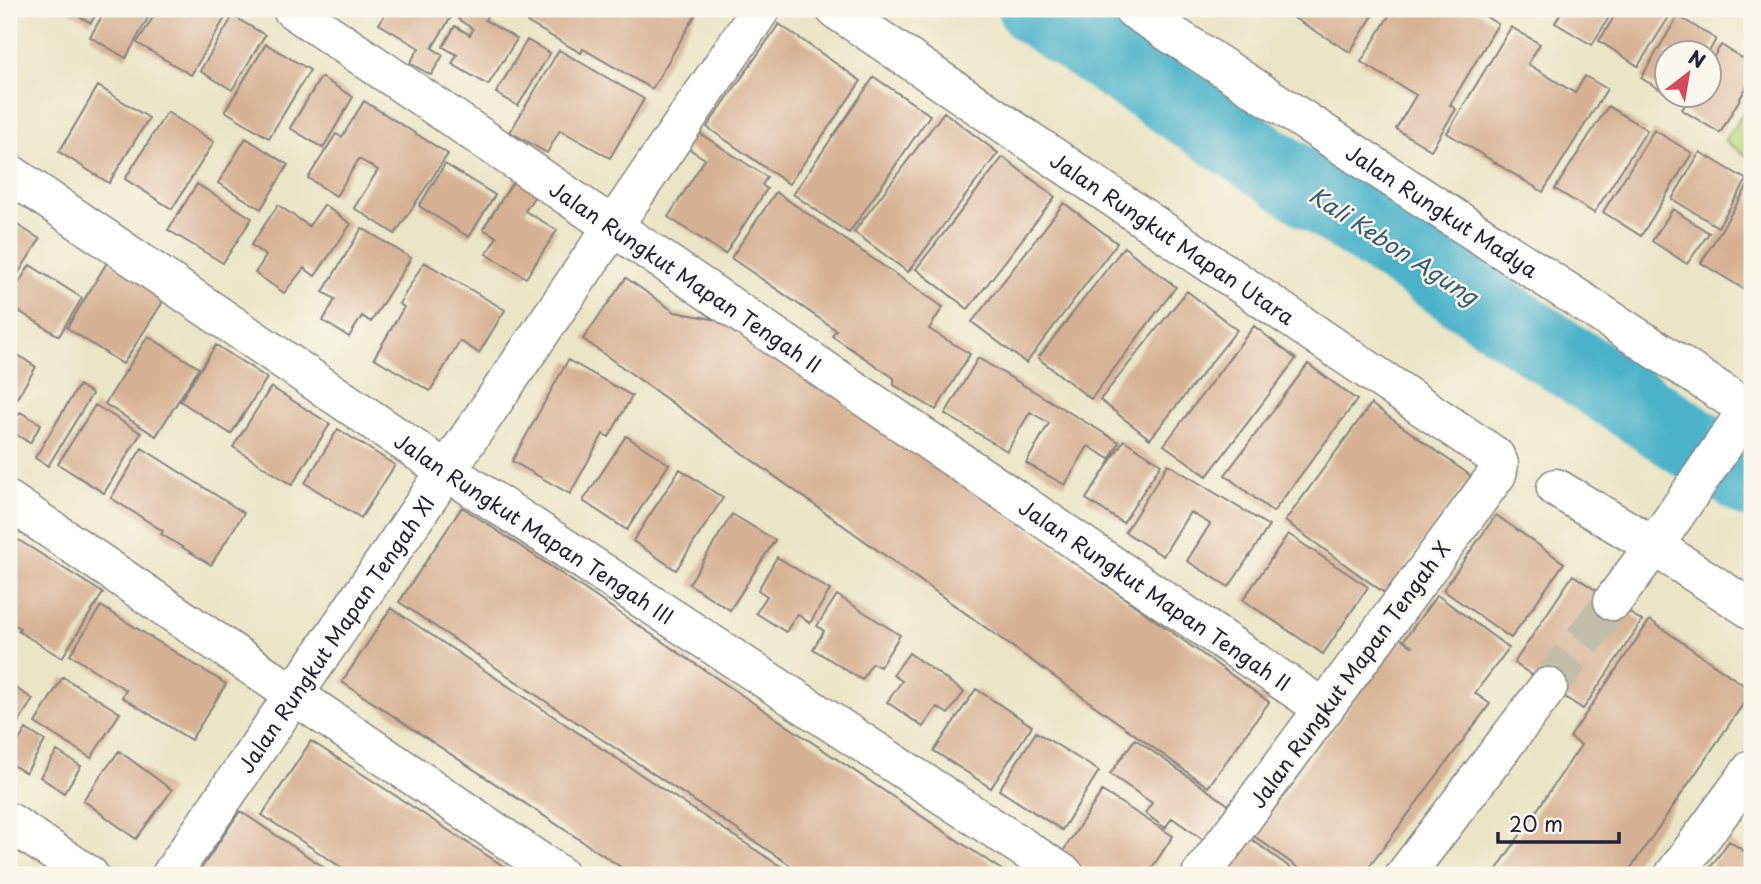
<svg xmlns="http://www.w3.org/2000/svg" width="1761" height="884" viewBox="0 0 1761 884" font-family="'Playpen Sans',sans-serif">
<rect width="100%" height="100%" fill="#fbf7ec"/>
<filter id="ink" filterUnits="userSpaceOnUse"><feTurbulence type="fractalNoise" baseFrequency=".0143" numOctaves="2"/><feDisplacementMap in="SourceGraphic" scale="14" xChannelSelector="R" yChannelSelector="G"/><feConvolveMatrix kernelMatrix="1 2 1 2 8 2 1 2 1" color-interpolation-filters="sRGB"/></filter>
<filter id="wash" filterUnits="userSpaceOnUse"><feTurbulence type="fractalNoise" baseFrequency=".00686" numOctaves="4" result="noise"/><feDisplacementMap in="SourceGraphic" scale="28" xChannelSelector="R" yChannelSelector="G"/><feGaussianBlur stdDeviation="1.57" result="paint"/><feColorMatrix in="noise" values="0 0 0 0 0 0 0 0 0 0 0 0 0 0 0 0 0 1.4 0 .05"/><feComposite in="paint" operator="in"/></filter>
<g filter="url(#wash)">
<rect width="100%" height="100%" fill="#eae5c6"/>
<!-- green -->
<path fill="#bbd87e" stroke="#6e7d5c" stroke-width="2" d="M1752,101v58l-28,-18z"/>
<g fill="none" stroke-linecap="round" stroke-linejoin="round">
<!-- river -->
<path stroke="#4bb2ca" stroke-width="74" d="M1035,9l717,473"/>
</g>
<g id="blocks">
<!-- building -->
<path fill="#d7b193" d="M65,9h34l-8,14z
M106,9h47l-27,49 -36,-21z
M158,9h62l8,4 -37,62 -54,-32z
M388,9h68l-24,39 11,7 -12,20 -21,-12 9,-15 -40,-24z
M465,9h14l9,5 -3,6 32,19 -29,46 -36,-21 5,-9 -14,-8 12,-21 15,9 3,-6 -15,-10z
M516,9h183l-47,80 -69,-40 -2,4 -68,-39z
M1279,9h98l-27,43z
M1393,9h80l25,15 -48,81 6,4 -25,41 -35,-21 20,-34 -55,-33z
M1563,9h51l-22,36 -37,-22z
M1619,9h55l-36,57 -39,-25z
M233,16l32,19 -33,55 -32,-19z
M1678,16l38,23 -7,13h-43v41l-25,-15z
M779,24l82,57 -72,103 -82,-57z
M1511,27l29,17 -12,20 47,29 10,-17 22,13 -64,103 -96,-59z
M527,40l23,13 -32,53 -22,-13z
M266,44l44,26 -41,68 -44,-27z
M1721,45l31,19v14l-32,55 -38,-23 9,-16h17v-28z
M559,50l85,49 -34,59 -50,-28 -13,23 -37,-21z
M321,77l32,20 -30,51 -33,-20z
M874,77l56,38 -81,118 -56,-39z
M98,86l51,32 -40,65 -50,-31z
M364,101l84,53 -53,80 -41,-26 24,-38 -19,-11 -23,37 -28,-18 28,-44 6,3z
M1608,106l39,24 -53,83 -39,-24z
M167,112l47,30 -42,67 -47,-30z
M944,112l54,41 -90,119 -54,-40z
M693,129l74,48 -5,8 5,4 -42,65 -57,-37 37,-58 -22,-14z
M1654,130l38,23 -51,83 -38,-24z
M246,138l42,27 -27,44 -43,-26z
M1700,152l47,28 -29,47 -46,-28z
M1003,157l52,40 -87,112 -52,-40z
M445,164l50,31 -26,42 -50,-31z
M516,177l22,14 -13,20 32,19 -31,48 -40,-24 11,-17 -14,-8z
M1752,179v115l-51,-31z
M197,184l55,34 -29,45 -55,-33z
M776,192l167,115 -14,22 41,25 -34,56 -42,-25v-7l-62,-42 4,-6 -105,-72z
M1064,203l53,40 -91,120 -54,-41z
M278,205l31,21 15,-21 27,19 -36,52 -11,-8 -20,25 -29,-20 11,-17 -15,-11z
M1673,209l36,24 -22,31 -35,-23z
M9,220l31,19 -31,49z
M362,228l49,30 -40,64 -9,-6 -13,21 -26,-16 12,-22 -12,-7z
M1124,247l52,40 -85,112 -53,-41z
M108,261l58,36 -43,67 -56,-36z
M424,262l81,48 -26,43 -19,-12 -30,50 -56,-33 30,-51 -5,-3z
M30,265l52,33 -23,38 -50,-31v-7z
M626,278l49,34 70,13 524,377 -61,85 -625,-448z
M1187,291l50,39 -87,109 -50,-39z
M1254,326l42,33 -89,117 -43,-31z
M148,336l51,32 -43,68 -51,-32z
M216,345l51,33 -36,56 -51,-33z
M9,349l27,18 -27,44z
M978,358l141,84 -9,17 -22,-13 -23,39 -39,-22 23,-40 -19,-11 -23,39 -62,-37z
M568,360l64,36 -23,41 -6,-3 -33,60 -58,-33z
M1308,364l49,36 -84,112 -48,-37z
M79,385l13,9 -44,72 -13,-8z
M271,387l59,37 -38,61 -59,-38z
M1371,404l100,72 -85,118 -101,-73z
M95,405l46,28 -37,60 -46,-29z
M20,412l21,12 -11,19 -21,-13z
M338,429l57,36 -34,53 -56,-35z
M626,436l43,28 -42,66 -44,-29z
M1124,440l37,24 -38,59 -37,-24z
M142,448l102,65 -33,52 -50,-31 2,-3 -52,-33z
M1168,464l101,62 -40,61 -42,-26 23,-37 -20,-12 -27,44 -38,-24z
M680,469l43,29 -47,72 -43,-29z
M462,507l293,197 254,171h-204l-226,-151 -180,-122z
M732,514l43,26 -45,70 -41,-26z
M1496,515l68,48 -53,75 -68,-48z
M9,534l94,59 -41,65 -44,-27 2,-3 -11,-7z
M1288,534l80,53 -45,67 -80,-54z
M777,557l53,33 -20,33 -13,-9 -11,18 -30,-19 11,-17 -9,-6z
M1573,575l69,46 -59,88 -69,-46z
M837,595l63,40 -20,32 -8,-4 -10,17 -49,-31 11,-18 -7,-5z
M1437,595l72,53 -34,45 15,11 -127,171h-55l-54,-39 146,-198 13,9 -9,-7z
M101,606l125,78 -35,56 -69,-43 4,-7 -56,-35z
M391,608l294,196 109,71h-161l-291,-193z
M1650,620l102,71 -126,184h-133l88,-130 -11,-8z
M909,653l55,39 -16,22 -11,-7 -14,20 -36,-25 15,-21 -9,-6z
M63,677l57,36 -29,45 -56,-35z
M9,684l24,15 -24,38z
M976,689l56,37 -41,62 -57,-37z
M26,729l19,12 -19,32 -17,-10v-6z
M1036,732l63,39 -37,59 -63,-40z
M1135,739l95,67 -25,35 -33,-23 -7,10 -20,-15 7,-10 -42,-29z
M311,741l62,40 144,94h-164l-91,-60z
M57,751l24,15 -17,27 -24,-16z
M119,751l53,39 -36,49 -53,-39z
M1102,791l71,45 -26,39h-51l-34,-22z
M240,811l73,49 23,15h-139z
M1251,839l49,36h-75z
M1752,839v36h-47l24,-34 15,10z"/>
</g>
</g>
<g filter="url(#ink)">
<use href="#blocks" fill-opacity="0" stroke="#868480" stroke-width="2"/>
<g fill="none" stroke-linecap="round" stroke-linejoin="round">
<!-- street-tunnel -->
<path stroke="#c2beaa" stroke-width="38" stroke-dasharray="38 19" stroke-linecap="butt" d="M1548,687l65,-86"/>
<!-- street casing -->
<g stroke="#868480" stroke-width="41">
<g id="street">
<path id="s1" d="M292,9l1031,699"/>
<path id="s2" d="M835,9l660,447 4,8 -2,10 -296,401"/>
<path id="s3" d="M9,173l438,298 618,404"/>
<path d="M1556,488l98,58 98,64"/>
<path d="M9,501l550,374"/>
<path d="M1613,601l41,-55 98,-143"/>
<path d="M9,822l80,53"/>
<path id="s4" d="M171,875l590,-866"/>
<path d="M1405,875l143,-188"/>
<path d="M1674,875l78,-106"/>
</g>
</g>
<!-- primary casing -->
<g stroke="#868480" stroke-width="41">
<g id="primary">
<path id="s5" d="M1133,9l619,403"/>
</g>
</g>
<!-- street -->
<use href="#street" stroke="#fff" stroke-width="38"/>
<!-- primary -->
<use href="#primary" stroke="#fff" stroke-width="38"/>
</g>
</g>
<g text-anchor="middle" dominant-baseline="central" stroke-width="5" stroke-linejoin="round" paint-order="stroke">
<!-- street labels -->
<g font-size="21" fill="#22223b" stroke="#fbf7ec">
<text stroke="none"><textPath href="#s5" startOffset="369">Jalan Rungkut Madya</textPath></text>
<text stroke="none"><textPath href="#s2" startOffset="408">Jalan Rungkut Mapan Utara</textPath></text>
<text stroke="none"><textPath href="#s1" startOffset="476">Jalan Rungkut Mapan Tengah II</textPath></text>
<text stroke="none"><textPath href="#s3" startOffset="634">Jalan Rungkut Mapan Tengah III</textPath></text>
<text stroke="none"><textPath href="#s1" startOffset="1043">Jalan Rungkut Mapan Tengah II</textPath></text>
<text stroke="none"><textPath href="#s4" startOffset="292">Jalan Rungkut Mapan Tengah XI</textPath></text>
<text transform="translate(1349 674) rotate(-54)">Jalan Rungkut Mapan Tengah X</text>
</g>
<!-- water labels -->
<g font-size="23" font-style="italic" fill="#325c74" stroke="#fbf7ec">
<text transform="translate(1394 245) rotate(33)">Kali Kebon Agung</text>
</g>
</g>
<!-- margin -->
<rect width="1761" height="884" fill="none" stroke="#fbf7ec" stroke-width="35"/>
<!-- north arrow -->
<g transform="translate(1688 74) rotate(31)"><circle r="33" fill="#fbf7ec" stroke="#a4a2a5" stroke-width="2"/>
<path d="M0-5L12 26L0 18L-12 26Z" fill="#d1495b"/>
<text y="-10" font-size="19" font-weight="bold" text-anchor="middle" fill="#22223b">N</text>
</g>
<!-- scale -->
<path d="M1498 832v10h121v-10" fill="none" stroke="#22223b" stroke-width="3.5"/>
<text x="1509" y="832" font-size="21" fill="#22223b" stroke="#fbf7ec" stroke-width="5" paint-order="stroke">20 m</text>
</svg>
